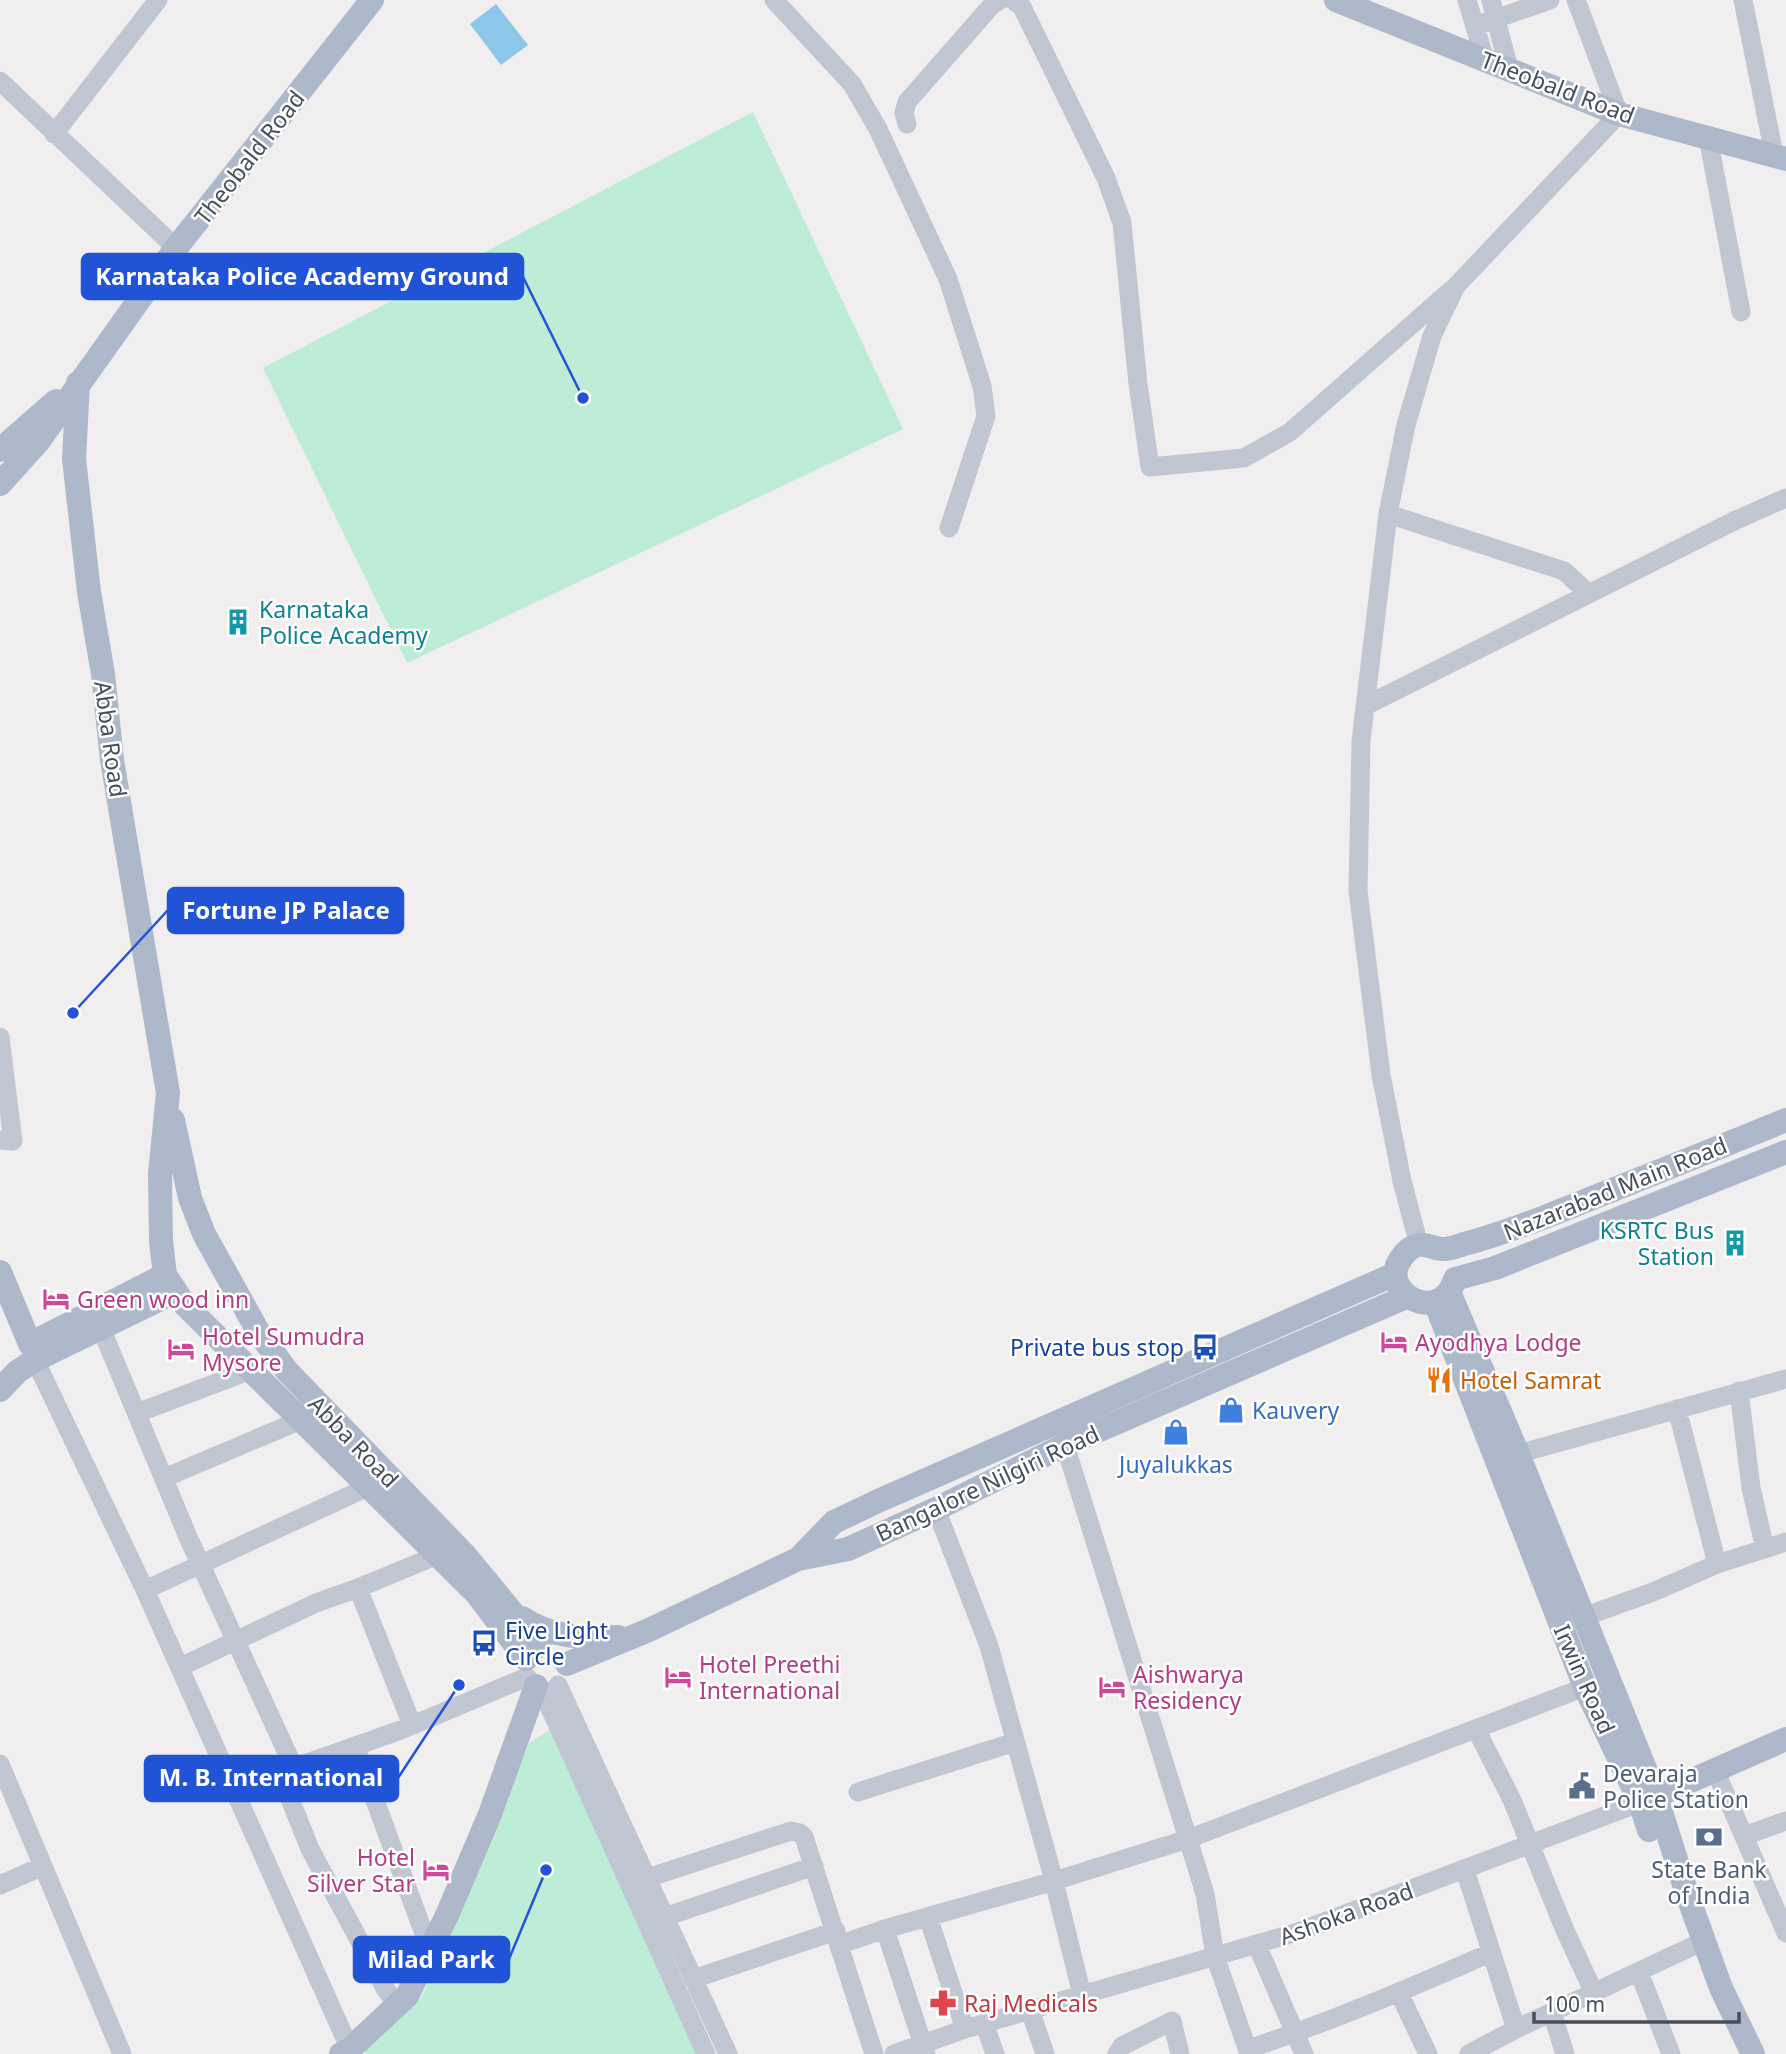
<svg xmlns="http://www.w3.org/2000/svg" width="1786" height="2054" viewBox="0 0 1786 2054" font-family="'Noto Sans',sans-serif">
<rect width="100%" height="100%" fill="#f0eeee"/>
<!-- green -->
<path fill="#bdecd7" d="M753,112l150,317 -496,234 -144,-295z
M553,1728l148,326h-335l-2,-4 58,-53 107,-254z"/>
<!-- water -->
<path fill="#8cc6e8" d="M496,4l32,41 -27,20 -31,-41z"/>
<g fill="none" stroke-linecap="round" stroke-linejoin="round">
<!-- minor -->
<path stroke="#c1c7d2" stroke-width="19" d="M774,0l78,84 26,45 70,150 34,107 4,30 -37,112
M1013,0l9,7 84,171 16,45 16,161 12,83 94,-9 46,-26 161,-142
M1467,0l18,60
M1491,0l18,69
M1743,0l31,154
M1475,26l75,-26
M0,81l176,167
M907,124l-3,-11 3,-11 85,-97 8,-5
M54,134l104,-134
M1708,137l33,175
M1388,514l176,57 24,22
M1365,706l371,-186 50,-22
M0,1037l13,104 -13,-1
M1419,1245l-17,-64 -21,-106 -23,-184 3,-150 27,-227 18,-89 26,-89 24,-50 163,-172 -43,-114
M101,1328l87,209 106,231
M35,1360l110,230 207,464
M1739,1391l12,97 14,61
M1677,1409l40,155
M137,1413l114,-43
M1065,1445l123,394 17,55 10,62 34,98
M1507,1457l279,-78
M164,1478l137,-58
M936,1509l53,137 65,235 28,114
M358,1588l54,137
M145,1590l223,-103
M1583,1617l70,-25 64,-28 69,-22
M180,1667l136,-64 42,-15 80,-33
M558,1685l170,369
M541,1688l165,366
M1476,1729l36,71 52,128 30,65
M355,1746l75,204
M0,1764l122,290
M1715,1770l71,163
M280,1774l30,75 76,141 12,15
M858,1792l157,-50
M236,1793l54,-24 111,-39 126,-53
M1744,1836l42,-15
M1465,1870l51,159
M629,1884l162,-53 9,2 4,4 70,217
M0,1885l41,-18
M665,1917l149,-51
M928,1917l37,112
M885,1929l41,125
M841,1944l44,-15 169,-48 134,-42 397,-152
M1257,1945l47,109
M1639,1972l32,82
M693,1979l143,-48
M1399,1993l29,61
M1030,2010l15,44
M1552,2013l13,41
M984,2023l11,31
M1248,2049c82,-27 162,-61 242,-96
M894,2054l71,-25 333,-97 354,-134
M1117,2054l5,-8 50,-25 8,33
M1469,2054l47,-25 177,-83"/>
<!-- major -->
<path stroke="#aeb8cb" stroke-width="24" d="M1336,0l283,114 167,45
M78,383l-4,76 15,133 14,82 9,86 56,333 -8,81 1,67 4,34 20,30 292,289 49,65
M0,450l56,-49
M0,484l38,-42 138,-194 196,-248
M173,1120l17,78 14,36 55,99 28,38 177,183 76,92
M1786,1120c-80,33 -161,65 -241,97 -27,10 -53,20 -81,27 -6,2 -14,5 -20,5 -9,1 -16,-6 -26,-4 -7,2 -12,6 -16,12 -27,34 38,71 53,22l40,-11 291,-116
M0,1272l30,72
M1449,1292l69,162 138,342 31,98 34,94 32,66
M1435,1302l150,385 55,115 9,28
M32,1343l133,-68
M0,1390l17,-18 18,-12 140,-68
M798,1559l36,-37 44,-21 517,-227
M522,1618c30,20 62,20 96,19
M567,1664l82,-34 149,-71 50,-10 88,-40 129,-64 341,-148
M1656,1796l130,-57
M341,2054l9,-5 57,-53 41,-83 42,-99 46,-128"/>
</g>
<!-- icons -->
<defs>
<g id="building-bare" transform="scale(2.1)"><path d="M-4-6H4V6H1V3H-1V6H-4ZM-2.5-4.3h1.7v1.8h-1.7ZM.8-4.3h1.7v1.8H.8ZM-2.5-1h1.7V.8h-1.7ZM.8-1h1.7V.8H.8Z" fill="#0f9aa8" stroke="#fff" stroke-width="2.5" paint-order="stroke"/></g>
<g id="hotel-bare" transform="scale(2.1)"><path d="M-6-4.5h1.5V1H6V5H4.5V3h-9V5H-6ZM-4 0a1.8 1.8 0 1 1 3.6 0ZM.5 0V-2.5h3Q6-2.5 6 0Z" fill="#d1479c" stroke="#fff" stroke-width="2.5" paint-order="stroke"/></g>
<g id="bus-bare" transform="scale(2.1)"><path d="M-5-6H5V4H4V6H2V4H-2V6H-4V4H-5ZM-3.5-4V0h7V-4ZM-3.5 1.2v1.5H-2V1.2ZM2 1.2v1.5H3.5V1.2Z" fill="#1a4fb4" stroke="#fff" stroke-width="2.5" paint-order="stroke"/></g>
<g id="restaurant-bare" transform="scale(2.1)"><path d="M-5-6h1v4h1v-4h1v4h1v-4h1v5L-1.5 .5V6h-2V.5L-5-1ZM5-6V6H3V1.5H1.5Q1.5-4 5-6Z" fill="#e8710a" stroke="#fff" stroke-width="2.5" paint-order="stroke"/></g>
<g id="shop-bare" transform="scale(2.1)"><path d="M-5-2.5h2.3a2.7 3.5 0 0 1 5.4 0H5L5.5 6h-11ZM-1.5-2.5h3a1.5 2.3 0 0 0-3 0Z" fill="#3f7fe0" stroke="#fff" stroke-width="2.5" paint-order="stroke"/></g>
<g id="civic-bare" transform="scale(2.1)"><path d="M-.6-6.5H3V-4.5H.6V-3L4-1V1h2V6H-6V1h2V-1L-.6-3ZM-1.2 2.5V6h2.4V2.5Z" fill="#5c6f8a" stroke="#fff" stroke-width="2.5" paint-order="stroke"/></g>
<g id="bank-bare" transform="scale(2.1)"><path d="M-6-4H6V4H-6ZM0-2.3a2.3 2.3 0 1 0 0 4.6a2.3 2.3 0 1 0 0-4.6Z" fill="#5c6f8a" stroke="#fff" stroke-width="2.5" paint-order="stroke"/></g>
<g id="pharmacy-bare" transform="scale(2.1)"><path d="M-2-6h4v4h4v4h-4v4h-4v-4h-4v-4h4Z" fill="#e0444e" stroke="#fff" stroke-width="2.5" paint-order="stroke"/></g>
</defs>
<g fill-rule="evenodd">
<use href="#building-bare" x="238" y="622"/>
<use href="#building-bare" x="1735" y="1243"/>
<use href="#hotel-bare" x="56" y="1299"/>
<use href="#hotel-bare" x="1394" y="1342"/>
<use href="#bus-bare" x="1205" y="1347"/>
<use href="#hotel-bare" x="181" y="1349"/>
<use href="#restaurant-bare" x="1439" y="1380"/>
<use href="#shop-bare" x="1231" y="1410"/>
<use href="#shop-bare" x="1176" y="1432"/>
<use href="#bus-bare" x="484" y="1643"/>
<use href="#hotel-bare" x="678" y="1677"/>
<use href="#hotel-bare" x="1112" y="1687"/>
<use href="#civic-bare" x="1582" y="1786"/>
<use href="#bank-bare" x="1709" y="1837"/>
<use href="#hotel-bare" x="436" y="1870"/>
<use href="#pharmacy-bare" x="943" y="2003"/>
</g>
<g text-anchor="middle" dominant-baseline="central" stroke-width="5" stroke-linejoin="round" paint-order="stroke">
<!-- street labels -->
<g font-size="23" fill="#474e5a" stroke="#fff">
<text transform="translate(1558 87) rotate(21)">Theobald Road</text>
<text transform="translate(249 157) rotate(-52)">Theobald Road</text>
<text transform="translate(111 739) rotate(82)">Abba Road</text>
<text transform="translate(1615 1188) rotate(-22)">Nazarabad Main Road</text>
<text transform="translate(354 1441) rotate(46)">Abba Road</text>
<text transform="translate(987 1483) rotate(-25)">Bangalore Nilgiri Road</text>
<text transform="translate(1585 1679) rotate(66)">Irwin Road</text>
<text transform="translate(1346 1913) rotate(-20)">Ashoka Road</text>
</g>
<!-- culture labels -->
<g font-size="23" fill="#0d838f" stroke="#fff" text-anchor="start">
<text x="259" y="609">Karnataka<tspan x="259" dy="26">Police Academy</tspan></text>
<text x="1714" y="1230" text-anchor="end">KSRTC Bus<tspan x="1714" dy="26">Station</tspan></text>
</g>
<!-- hotel labels -->
<g font-size="23" fill="#b23c85" stroke="#fff" text-anchor="start">
<text x="77" y="1299">Green wood inn</text>
<text x="202" y="1336">Hotel Sumudra<tspan x="202" dy="26">Mysore</tspan></text>
<text x="1415" y="1342">Ayodhya Lodge</text>
<text x="699" y="1664">Hotel Preethi<tspan x="699" dy="26">International</tspan></text>
<text x="1133" y="1674">Aishwarya<tspan x="1133" dy="26">Residency</tspan></text>
<text x="415" y="1857" text-anchor="end">Hotel<tspan x="415" dy="26">Silver Star</tspan></text>
</g>
<!-- transit labels -->
<g font-size="23" fill="#164399" stroke="#fff" text-anchor="end">
<text x="1184" y="1347">Private bus stop</text>
<text x="505" y="1630" text-anchor="start">Five Light<tspan x="505" dy="26">Circle</tspan></text>
</g>
<!-- food labels -->
<g font-size="23" fill="#c56008" stroke="#fff" text-anchor="start">
<text x="1460" y="1380">Hotel Samrat</text>
</g>
<!-- shop labels -->
<g font-size="23" fill="#366cbe" stroke="#fff" text-anchor="start">
<text x="1252" y="1410">Kauvery</text>
<text x="1176" y="1464" text-anchor="middle">Juyalukkas</text>
</g>
<!-- service labels -->
<g font-size="23" fill="#4e5e75" stroke="#fff" text-anchor="start">
<text x="1603" y="1773">Devaraja<tspan x="1603" dy="26">Police Station</tspan></text>
<text x="1709" y="1869" text-anchor="middle">State Bank<tspan x="1709" dy="26">of India</tspan></text>
</g>
<!-- health labels -->
<g font-size="23" fill="#be3a42" stroke="#fff" text-anchor="start">
<text x="964" y="2003">Raj Medicals</text>
</g>
</g>
<!-- callouts -->
<path fill="none" stroke="#2153d7" stroke-width="2.5" d="M583 398L523 277M73 1013L168 910M459 1685L398 1778M546 1870L509 1959"/>
<g fill="#2153d7" stroke="#fff" stroke-width="2.5">
<circle cx="583" cy="398" r="7"/>
<circle cx="73" cy="1013" r="7"/>
<circle cx="459" cy="1685" r="7"/>
<circle cx="546" cy="1870" r="7"/>
</g>
<g fill="#2153d7" stroke="#2153d7" stroke-width="2.5">
<rect x="82" y="254" width="441" height="45" rx="7"/>
<rect x="168" y="888" width="235" height="45" rx="7"/>
<rect x="145" y="1756" width="253" height="45" rx="7"/>
<rect x="354" y="1937" width="155" height="45" rx="7"/>
</g>
<g font-size="24" text-anchor="middle" font-weight="bold" fill="#fff">
<text x="302" y="285">Karnataka Police Academy Ground</text>
<text x="286" y="919">Fortune JP Palace</text>
<text x="271" y="1786">M. B. International</text>
<text x="431" y="1968">Milad Park</text>
</g>
<!-- scale -->
<path d="M1534 2012v10h205v-10" fill="none" stroke="#474e5a" stroke-width="3.5"/>
<text x="1544" y="2012" font-size="21" fill="#474e5a" stroke="#ffffff" stroke-width="5" paint-order="stroke">100 m</text>
</svg>
